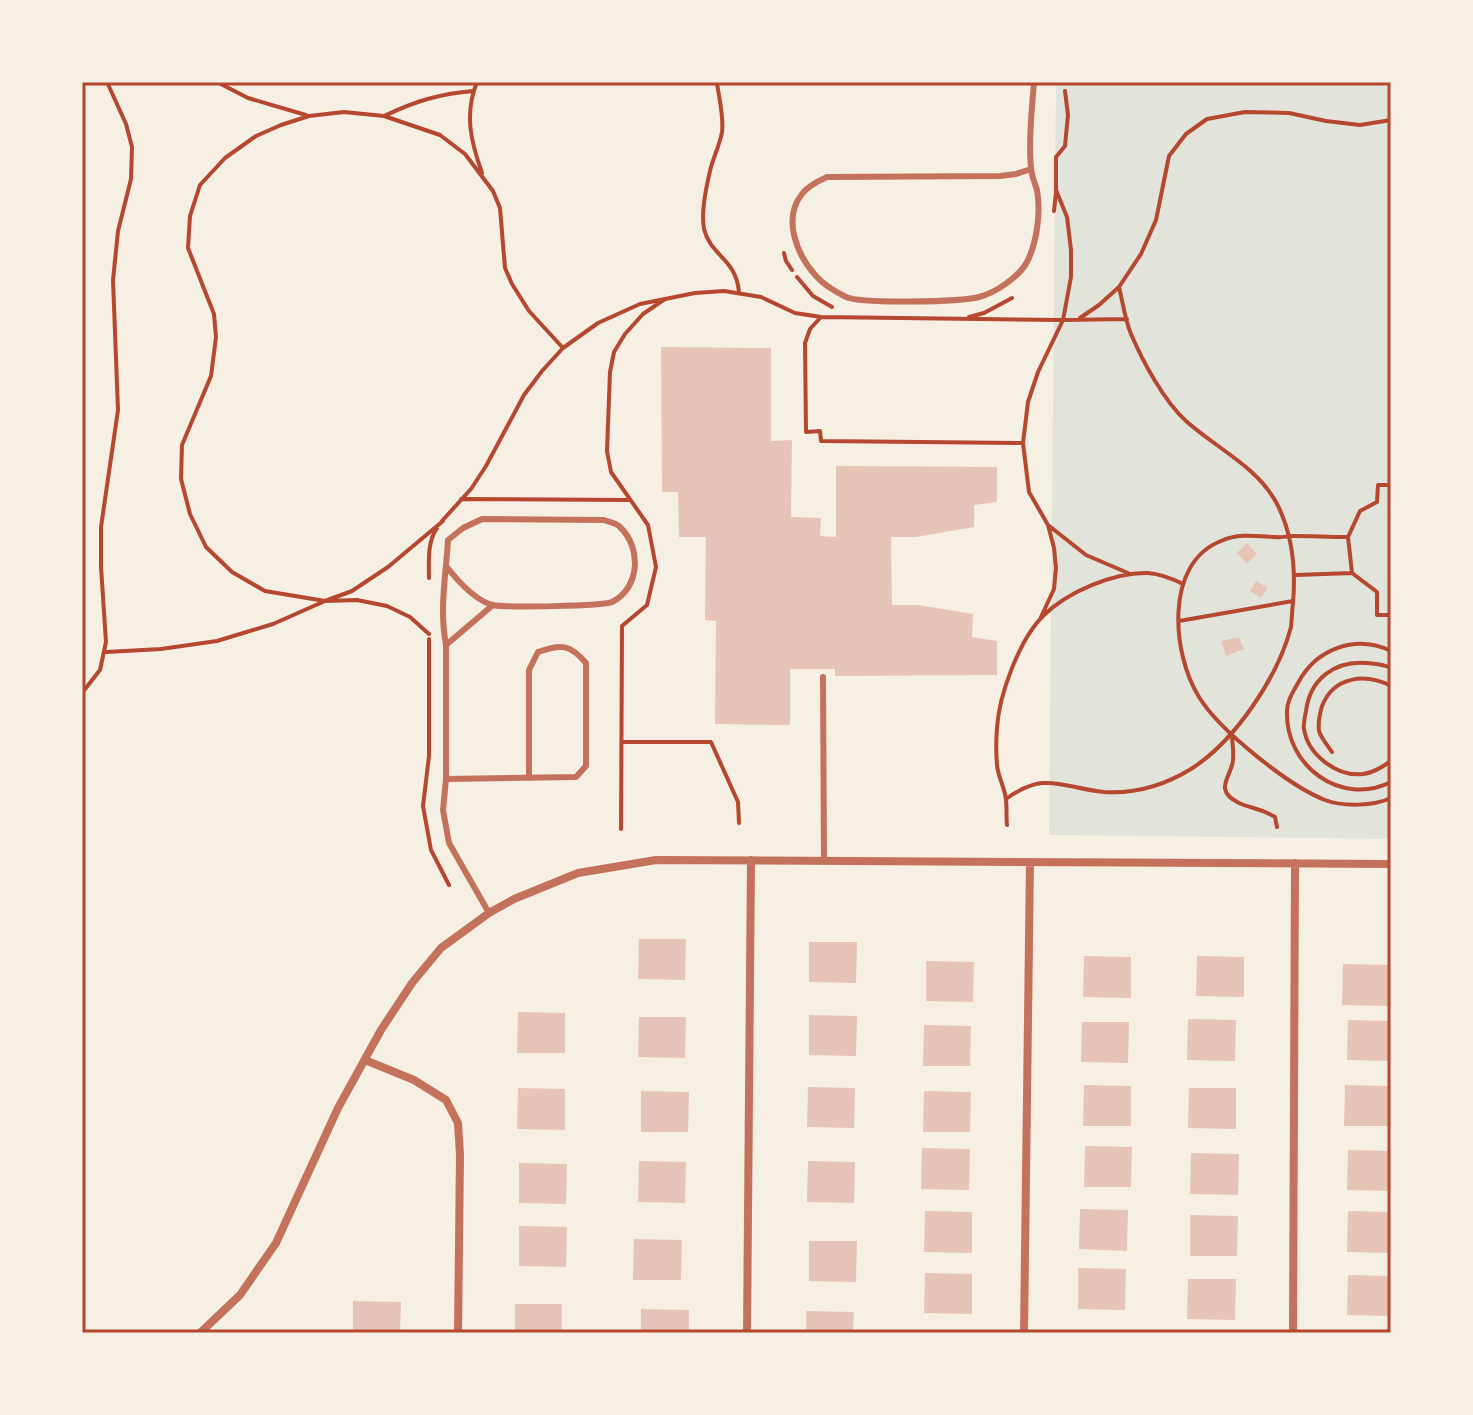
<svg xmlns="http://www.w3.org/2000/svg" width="1473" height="1415" viewBox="0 0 1473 1415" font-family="Overpass,sans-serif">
<rect width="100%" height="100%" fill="#f6efe4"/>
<!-- green -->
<path fill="#e2e4dc" d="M1056,82h335v757l-342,-4z"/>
<!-- building -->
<path fill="#e6c5b7" d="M661,347l110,1v93l21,-1 -1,77 30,1 -1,18 16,1v-71l161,1v35l-23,3v22l-58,10h-25l1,68h26l55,9 -1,23 25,4v34l-162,1v-7h-45v56l-75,-1 1,-103 -11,-1 1,-83h-27l-1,-45h-16z
M1247,543l10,11 -10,10 -10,-11z
M1256,581l12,7 -7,10 -11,-7z
M1239,637l5,12 -18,7 -5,-15z
M639,939h47l-1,41 -47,-1z
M809,942h48l-1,41 -47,-1z
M1084,956l47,1v41l-48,-1z
M1197,956l47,1v40l-48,-1z
M926,961l48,1 -1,40 -47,-1z
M1343,964l47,1 -1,41 -47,-1z
M518,1012l47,1v40h-48z
M809,1015l48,1 -1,40 -47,-1z
M639,1017h47l-1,41 -47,-1z
M1188,1019l48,1 -1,41 -48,-1z
M1348,1020l43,1v40l-44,-1z
M1082,1022h47l-1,41 -47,-1z
M924,1025l47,1 -1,40h-47z
M1084,1085l47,1v40h-48z
M1345,1085l46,1v40h-47z
M808,1087l47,1 -1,40 -47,-1z
M518,1088l47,1v41l-48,-1z
M1189,1088h47v41l-48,-1z
M641,1091l48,1 -1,40h-47z
M924,1091l47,1 -1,40h-47z
M1085,1146l47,1 -1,40h-47z
M922,1148l48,1 -1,41 -48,-1z
M1348,1150l43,1v40l-44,-1z
M1191,1153l48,1 -1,41 -48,-1z
M639,1161l47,1 -1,41 -47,-1z
M808,1161l47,1 -1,41 -47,-1z
M519,1163l48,1 -1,40 -47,-1z
M1080,1209l48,1 -1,41 -48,-2z
M925,1211l47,1v41l-48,-1z
M1348,1211l43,1v41l-44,-1z
M1190,1215l48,1 -1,40h-47z
M519,1226l48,1 -1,40 -47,-1z
M634,1239l48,1 -1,40h-48z
M809,1241h48l-1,41 -47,-1z
M1078,1268l48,1 -1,41 -47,-1z
M925,1273l47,1v40l-48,-1z
M1348,1275l43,1v40l-44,-1z
M1188,1279h48l-1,41 -48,-1z
M353,1301l48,1 -1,31h-47z
M515,1304h47v29h-47z
M641,1309l48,1v23h-48z
M806,1311l48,1 -1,21h-47z"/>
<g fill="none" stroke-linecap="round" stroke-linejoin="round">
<!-- path -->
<path stroke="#b5482f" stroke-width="4" d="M217,82l31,16 58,17
M477,82c-13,32 -6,60 5,91
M717,83c2,15 7,34 5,49 -2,12 -8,24 -11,35 -4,16 -10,46 -7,62 7,28 32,29 35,63
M384,116c32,-15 54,-22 90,-25
M1054,211l2,-19
M784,253l2,8 6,9
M797,277l16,19 19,11
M821,317l-11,12 -5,14 1,89 14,-1 1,10 202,2
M969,317l15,-4 28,-15
M1080,318l19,-13 20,-18
M1391,485h-13l-1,17 -17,9 -12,26 4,36 25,19v23h14
M461,499l169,1
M442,521l29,-32 15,-23 38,-71 18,-24 21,-23 35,-25 42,-19 55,-11 29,-2 37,6 34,16 26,4 242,3 64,-1
M443,521l-55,46 -36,24 -27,10 -60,-10 -33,-19 -26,-25 -16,-33 -9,-35 1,-34 29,-69 5,-39 -2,-23 -26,-66 2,-32 10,-31 25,-27 31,-22 25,-11 28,-9 35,-4 40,4 56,19 25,19 28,37 7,17 5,60 7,16 17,27 34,37
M1048,525l38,30 42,18
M1348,537c-19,0 -37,-1 -55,-1 -6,0 -12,2 -18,1 -19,-1 -36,-4 -54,4 -57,22 -49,113 -22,156 20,33 90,89 126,103 18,7 49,6 66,-2
M1296,575l56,-2
M429,578c0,-16 -2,-36 8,-50
M1041,617l13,-28 2,-21 -2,-20 -6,-23 -19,-33 -6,-49 5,-41 10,-30 25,-52 8,-43v-27l-4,-33 -11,-27v-33l9,-11 3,-31 -3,-24
M1179,621l114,-20
M429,639v117l-6,50 8,44 18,35
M1391,651c-36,-17 -75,-2 -93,32 -5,9 -11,18 -11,28 -2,55 54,96 104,71
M106,652l55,-3 56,-8 56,-17 52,-23 32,-1 30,6 23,11 19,17
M1391,668c-8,-4 -16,-4 -24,-5 -32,-3 -57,16 -61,48 -1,6 -3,13 -2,18 4,26 33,48 59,45 10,-1 19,-7 28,-13
M82,693l18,-23 6,-28 -5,-75v-40l17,-117 -5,-130 5,-49 13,-52 1,-32 -6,-23 -19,-42
M1232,734c0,8 2,17 1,26 -1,16 -21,30 6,43 13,6 22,5 36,14l2,10
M622,742h89l27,60 1,21
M1332,752c-4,-6 -11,-14 -13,-21 -1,-8 1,-18 3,-25 12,-30 43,-33 69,-20
M1006,799c40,-29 56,-11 98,-7 31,2 61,-7 87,-23 44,-28 87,-92 100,-142 1,-8 1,-17 2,-24 3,-35 0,-69 -17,-101 -20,-36 -60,-54 -90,-81 -22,-20 -43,-59 -55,-87 -6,-14 -8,-31 -12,-47l22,-33 15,-34 13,-64 17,-22 21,-15 38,-7 44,1 37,8 34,4 31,-5
M1007,825c-1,-8 0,-17 -1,-25 -1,-12 -8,-23 -9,-35 -1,-12 -1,-25 0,-37 2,-33 22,-88 46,-112 24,-24 71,-44 105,-43 13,1 23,5 35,11
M621,829l1,-203 25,-21 9,-38 -8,-42 -37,-53 -4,-21 3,-79 4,-20 11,-18 18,-20 22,-15"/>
<!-- service -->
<path stroke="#c5725c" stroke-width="6" d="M1031,169l-15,5 -16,2 -173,1c-9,4 -19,9 -25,17 -20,25 -5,61 14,82 7,8 20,16 30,21 16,7 114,5 133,0 16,-4 40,-20 48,-35 10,-20 14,-50 10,-72 -2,-7 -6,-15 -6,-23 -3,-26 1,-58 3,-85
M446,566c11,14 29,35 47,39 12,3 110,1 119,-3 28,-14 30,-54 8,-75 -3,-4 -11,-5 -16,-7l-122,-1 -19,9 -15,12c-2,37 -9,68 -2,105v134l-3,31 6,33 40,70
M446,645l47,-40
M823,677l1,184
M446,779l130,-2 10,-11v-103c-16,-19 -25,-19 -48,-11l-9,18v108"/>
<!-- minor -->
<path stroke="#c5725c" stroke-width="8" d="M365,1060l49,20 32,20 12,23 2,32 -2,178
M200,1333l40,-38 36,-52 62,-135 43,-78 31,-47 29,-35 48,-35 25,-14 64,-26 78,-13 735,4
M747,1333l4,-473
M1024,1333l6,-471
M1293,1333l2,-470"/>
</g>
<!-- border -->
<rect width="1473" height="1415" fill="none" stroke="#f6efe4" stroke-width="168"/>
<rect x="84" y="84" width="1305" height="1247" fill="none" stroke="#b5482f" stroke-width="3"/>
</svg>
